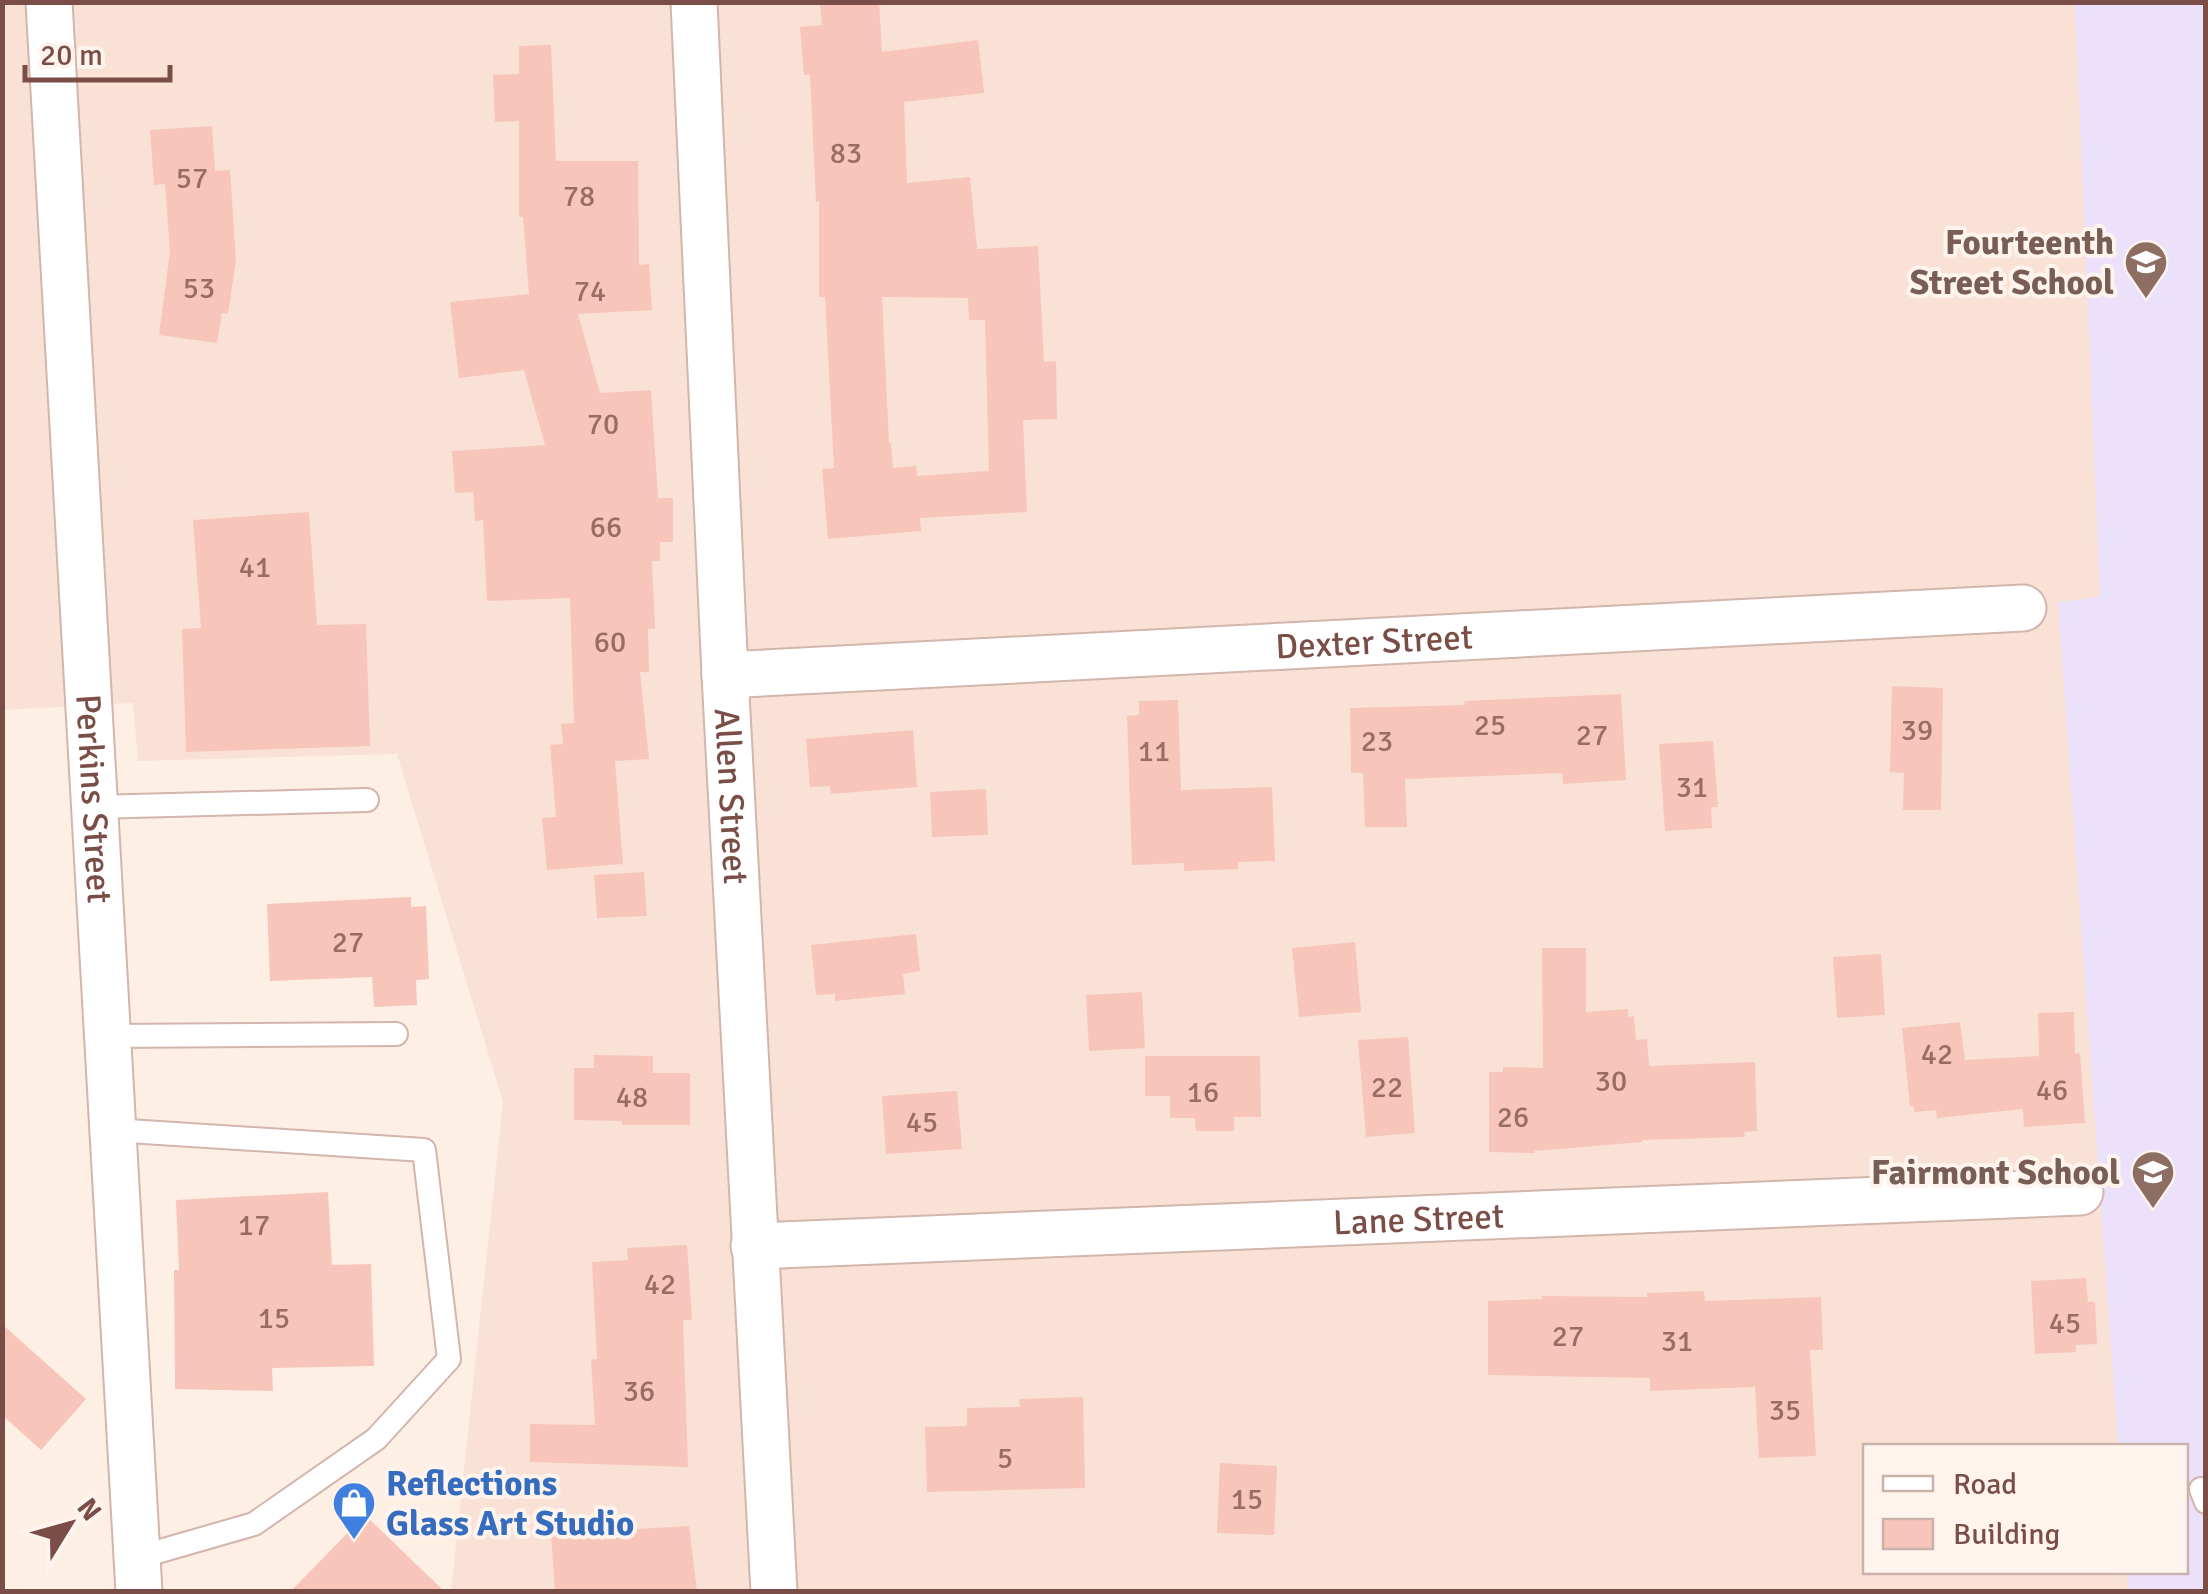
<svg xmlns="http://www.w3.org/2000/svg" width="2208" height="1594" viewBox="0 0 2208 1594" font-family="Signika,sans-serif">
<rect width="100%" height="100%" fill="#feefe5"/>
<!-- residential -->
<path fill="#f9e2d5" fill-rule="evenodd" d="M3,3h2202v1588h-1754l52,-489 -106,-348 -259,7 -5,-58 -130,7zM1866,1446h320v126h-320z"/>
<!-- education -->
<path fill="#ece1fb" d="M2075,3h130v1588h-76l-2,-19h59v-126h-68l-60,-844 42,-5z"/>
<!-- building -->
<path fill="#f7c5ba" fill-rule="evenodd" d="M820,2h59l3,50 96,-12 6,53 -80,9 3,81 63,-6 7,72 61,-3 6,116 12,-1 1,58 -34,1 4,92 -107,6 1,13 -93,8 -6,-70 12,-1 -9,-171h-6v-95h-3l-6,-127h-6l-4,-48 22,-2zM882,297l86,1 1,22h16l4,151 -72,5 -1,-10 -23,2 -2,-25h-2z
M551,45l5,116h82l1,104 10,-1 3,46 -74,4 22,79 51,-3 7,108h15v44h-13v19h-8l3,68h-7l1,43h-9l9,87 -34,2 8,103 -76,6 -5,-52 14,-1 -6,-72 13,-1 -2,-20 13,-1 -4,-125 -83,3 -4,-81 -8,1 -2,-29 -18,1 -3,-42 93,-6 -21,-75 -65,8 -9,-76 79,-8 -6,-77h-4v-96l-24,1 -2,-47 26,-1v-28z
M212,126l3,45 15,-1 6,90 -8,54 -6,-1 -5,30 -58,-8 11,-84 -5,-67 -11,1 -4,-55z
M309,512l8,113 49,-1 4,122 -184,6 -4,-123 19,-1 -8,-108z
M1892,686l51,2 -2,122h-38l1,-37 -14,-1z
M1621,694l5,86 -63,4 -1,-11 -157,6 2,48h-42l-2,-54h-12l-1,-65 115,-3 -1,-4z
M1178,700l3,90 91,-3 3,74 -37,1v7l-54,2v-8l-52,2 -5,-149 12,-1v-14z
M913,730l4,57 -86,7 -1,-8 -20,1 -4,-48z
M1713,741l5,66h-7l1,21 -47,3 -6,-87z
M986,789l2,46 -56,2 -2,-45z
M644,872l3,44 -50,2 -3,-43z
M411,897v10l15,-1 3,73 -13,1 1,25 -43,2 -2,-30 -102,4 -3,-77z
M916,934l4,37 -17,3 2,20 -70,7v-7l-19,1 -5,-50z
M1355,942l6,70 -62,5 -7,-69z
M1542,948h44v64l42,-3v8l6,-1 2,24 11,-1 2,27 106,-4 2,69 -13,1 1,5 -103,3v2l-108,9v2l-45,-1v-80h14v-5l40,1z
M1881,954l4,61 -48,3 -4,-61z
M1142,992l3,56 -56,3 -3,-56z
M2074,1012l1,42 5,-1 5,70 -61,4 -1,-18 -86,9 -1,-8 -21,2 -2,-6h-3l-8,-78 58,-6 5,38 74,-4 -1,-43z
M1408,1037l7,96 -49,4 -8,-97z
M594,1055l59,1v17h37v52h-68v-4l-48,-1v-52h20z
M1145,1056h115l1,61h-27v14h-38l-1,-13h-25v-22h-25z
M957,1091l5,58 -76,5 -4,-58z
M328,1192l4,73 39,-1 3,102 -102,2 1,23 -98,-2 -1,-119h5l-3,-70z
M687,1245l5,75h-9l5,147 -158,-5v-38l65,1 -4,-65 6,-1 -5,-97 36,-2 -1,-12z
M2086,1278l2,24h7l2,42 -21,1v7l-41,2 -4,-73z
M1704,1291l1,10 116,-4 2,53h-13l6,106 -57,2 -4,-71 -105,4v-13l-162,-3v-74l54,-2v-3l105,1v-4z
M2,1324l84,75 -45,51 -39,-35z
M1083,1397l2,91 -158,4 -2,-65 42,-1v-18l53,-1 -1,-8z
M1220,1463l57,3 -3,69 -57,-2z
M365,1515l80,77h-155z
M689,1526l8,66h-142l-4,-58z"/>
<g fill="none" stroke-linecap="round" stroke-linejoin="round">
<!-- service casing -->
<g stroke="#d4b5ac" stroke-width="26">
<path id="service" d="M94,807l273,-7
M107,1036l289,-2
M113,1130l311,20 25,209 -73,80 -122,85 -118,34
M2201,1489l5,13"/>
</g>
<!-- minor casing -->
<g stroke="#d4b5ac" stroke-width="49">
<g id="minor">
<path id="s1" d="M49,2l90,1590"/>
<path id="s2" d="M694,2l31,673 49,917"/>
<path id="s3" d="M725,675l1298,-67"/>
<path id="s4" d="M754,1246l1326,-54"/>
</g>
</g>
<!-- service -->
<use href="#service" stroke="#fff" stroke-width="22"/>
<!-- minor -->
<use href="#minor" stroke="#fff" stroke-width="45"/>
</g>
<!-- icons -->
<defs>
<g id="school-pin" transform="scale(2.25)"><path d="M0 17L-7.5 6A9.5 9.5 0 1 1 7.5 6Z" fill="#8d6e63" stroke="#fff4ed"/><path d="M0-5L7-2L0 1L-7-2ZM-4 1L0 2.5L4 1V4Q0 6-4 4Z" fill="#fff"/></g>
<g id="shop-pin" transform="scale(2.25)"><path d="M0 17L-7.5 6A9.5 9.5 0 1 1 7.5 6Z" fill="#3f7fe0" stroke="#fff4ed"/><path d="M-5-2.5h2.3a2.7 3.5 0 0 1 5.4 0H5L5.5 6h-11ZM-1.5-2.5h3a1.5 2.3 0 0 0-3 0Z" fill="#fff"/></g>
</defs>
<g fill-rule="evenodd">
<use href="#school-pin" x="2146" y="262"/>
<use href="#school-pin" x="2153" y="1172"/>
<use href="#shop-pin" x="354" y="1503"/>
</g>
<g text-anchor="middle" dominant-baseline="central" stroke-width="8" stroke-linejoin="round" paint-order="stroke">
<!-- number labels -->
<g font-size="30" fill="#996c64">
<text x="846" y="153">83</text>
<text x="192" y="178">57</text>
<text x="579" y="196">78</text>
<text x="199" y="288">53</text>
<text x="590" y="291">74</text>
<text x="603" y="424">70</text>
<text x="606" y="527">66</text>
<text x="255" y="567">41</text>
<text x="610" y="642">60</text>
<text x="1490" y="725">25</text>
<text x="1917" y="730">39</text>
<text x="1592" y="735">27</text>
<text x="1377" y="741">23</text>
<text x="1154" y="751">11</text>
<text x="1692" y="787">31</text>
<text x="348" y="942">27</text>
<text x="1937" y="1054">42</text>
<text x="1611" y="1081">30</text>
<text x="1387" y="1087">22</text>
<text x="2052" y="1090">46</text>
<text x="1203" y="1092">16</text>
<text x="632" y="1097">48</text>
<text x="1513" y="1117">26</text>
<text x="922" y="1122">45</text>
<text x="254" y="1225">17</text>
<text x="660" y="1284">42</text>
<text x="274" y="1318">15</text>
<text x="2065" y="1323">45</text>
<text x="1568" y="1336">27</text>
<text x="1677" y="1341">31</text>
<text x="639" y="1391">36</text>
<text x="1785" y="1410">35</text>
<text x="1005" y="1458">5</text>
<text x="1247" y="1499">15</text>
</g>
<!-- education labels -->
<g font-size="35" font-weight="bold" fill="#785e54" stroke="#fff4ed" text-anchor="end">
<text x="2114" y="242">Fourteenth<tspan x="2114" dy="40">Street School</tspan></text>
<text x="2120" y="1172">Fairmont School</text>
</g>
<!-- street labels -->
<g font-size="35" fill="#7a4e47" stroke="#fff4ed">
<text stroke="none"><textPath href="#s3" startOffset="650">Dexter Street</textPath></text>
<text stroke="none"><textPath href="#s1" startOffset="798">Perkins Street</textPath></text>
<text stroke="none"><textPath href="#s2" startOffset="795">Allen Street</textPath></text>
<text stroke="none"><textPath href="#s4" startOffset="665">Lane Street</textPath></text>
</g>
<!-- shop labels -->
<g font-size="35" font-weight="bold" fill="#366cbe" stroke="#fff4ed" text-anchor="start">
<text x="386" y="1483">Reflections<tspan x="386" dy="40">Glass Art Studio</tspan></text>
</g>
</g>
<!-- border -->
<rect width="2208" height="1594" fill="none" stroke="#7a4e47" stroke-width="10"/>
<!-- legend -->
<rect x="1863" y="1444" width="325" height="130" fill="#fff4ed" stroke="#cab2ab" stroke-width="2.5"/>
<rect x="1883" y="1476" width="50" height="15" fill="#ffffff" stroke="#cab2ab" stroke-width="2.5"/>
<text x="1953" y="1494" font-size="30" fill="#7a4e47">Road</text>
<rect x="1883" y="1519" width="50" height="30" fill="#f7c5ba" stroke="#cab2ab" stroke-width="2.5"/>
<text x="1953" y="1544" font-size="30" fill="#7a4e47">Building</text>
<!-- north arrow -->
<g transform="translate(70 1524) rotate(53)" stroke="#fff4ed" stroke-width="8" paint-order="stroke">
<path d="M0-8L18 38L0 25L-18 38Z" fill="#7a4e47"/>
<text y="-15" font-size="28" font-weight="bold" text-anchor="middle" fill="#7a4e47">N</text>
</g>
<!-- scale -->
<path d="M25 65v15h145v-15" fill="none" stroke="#7a4e47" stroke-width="5"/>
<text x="40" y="65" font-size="30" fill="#7a4e47" stroke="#fff4ed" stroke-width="8" paint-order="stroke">20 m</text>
</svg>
